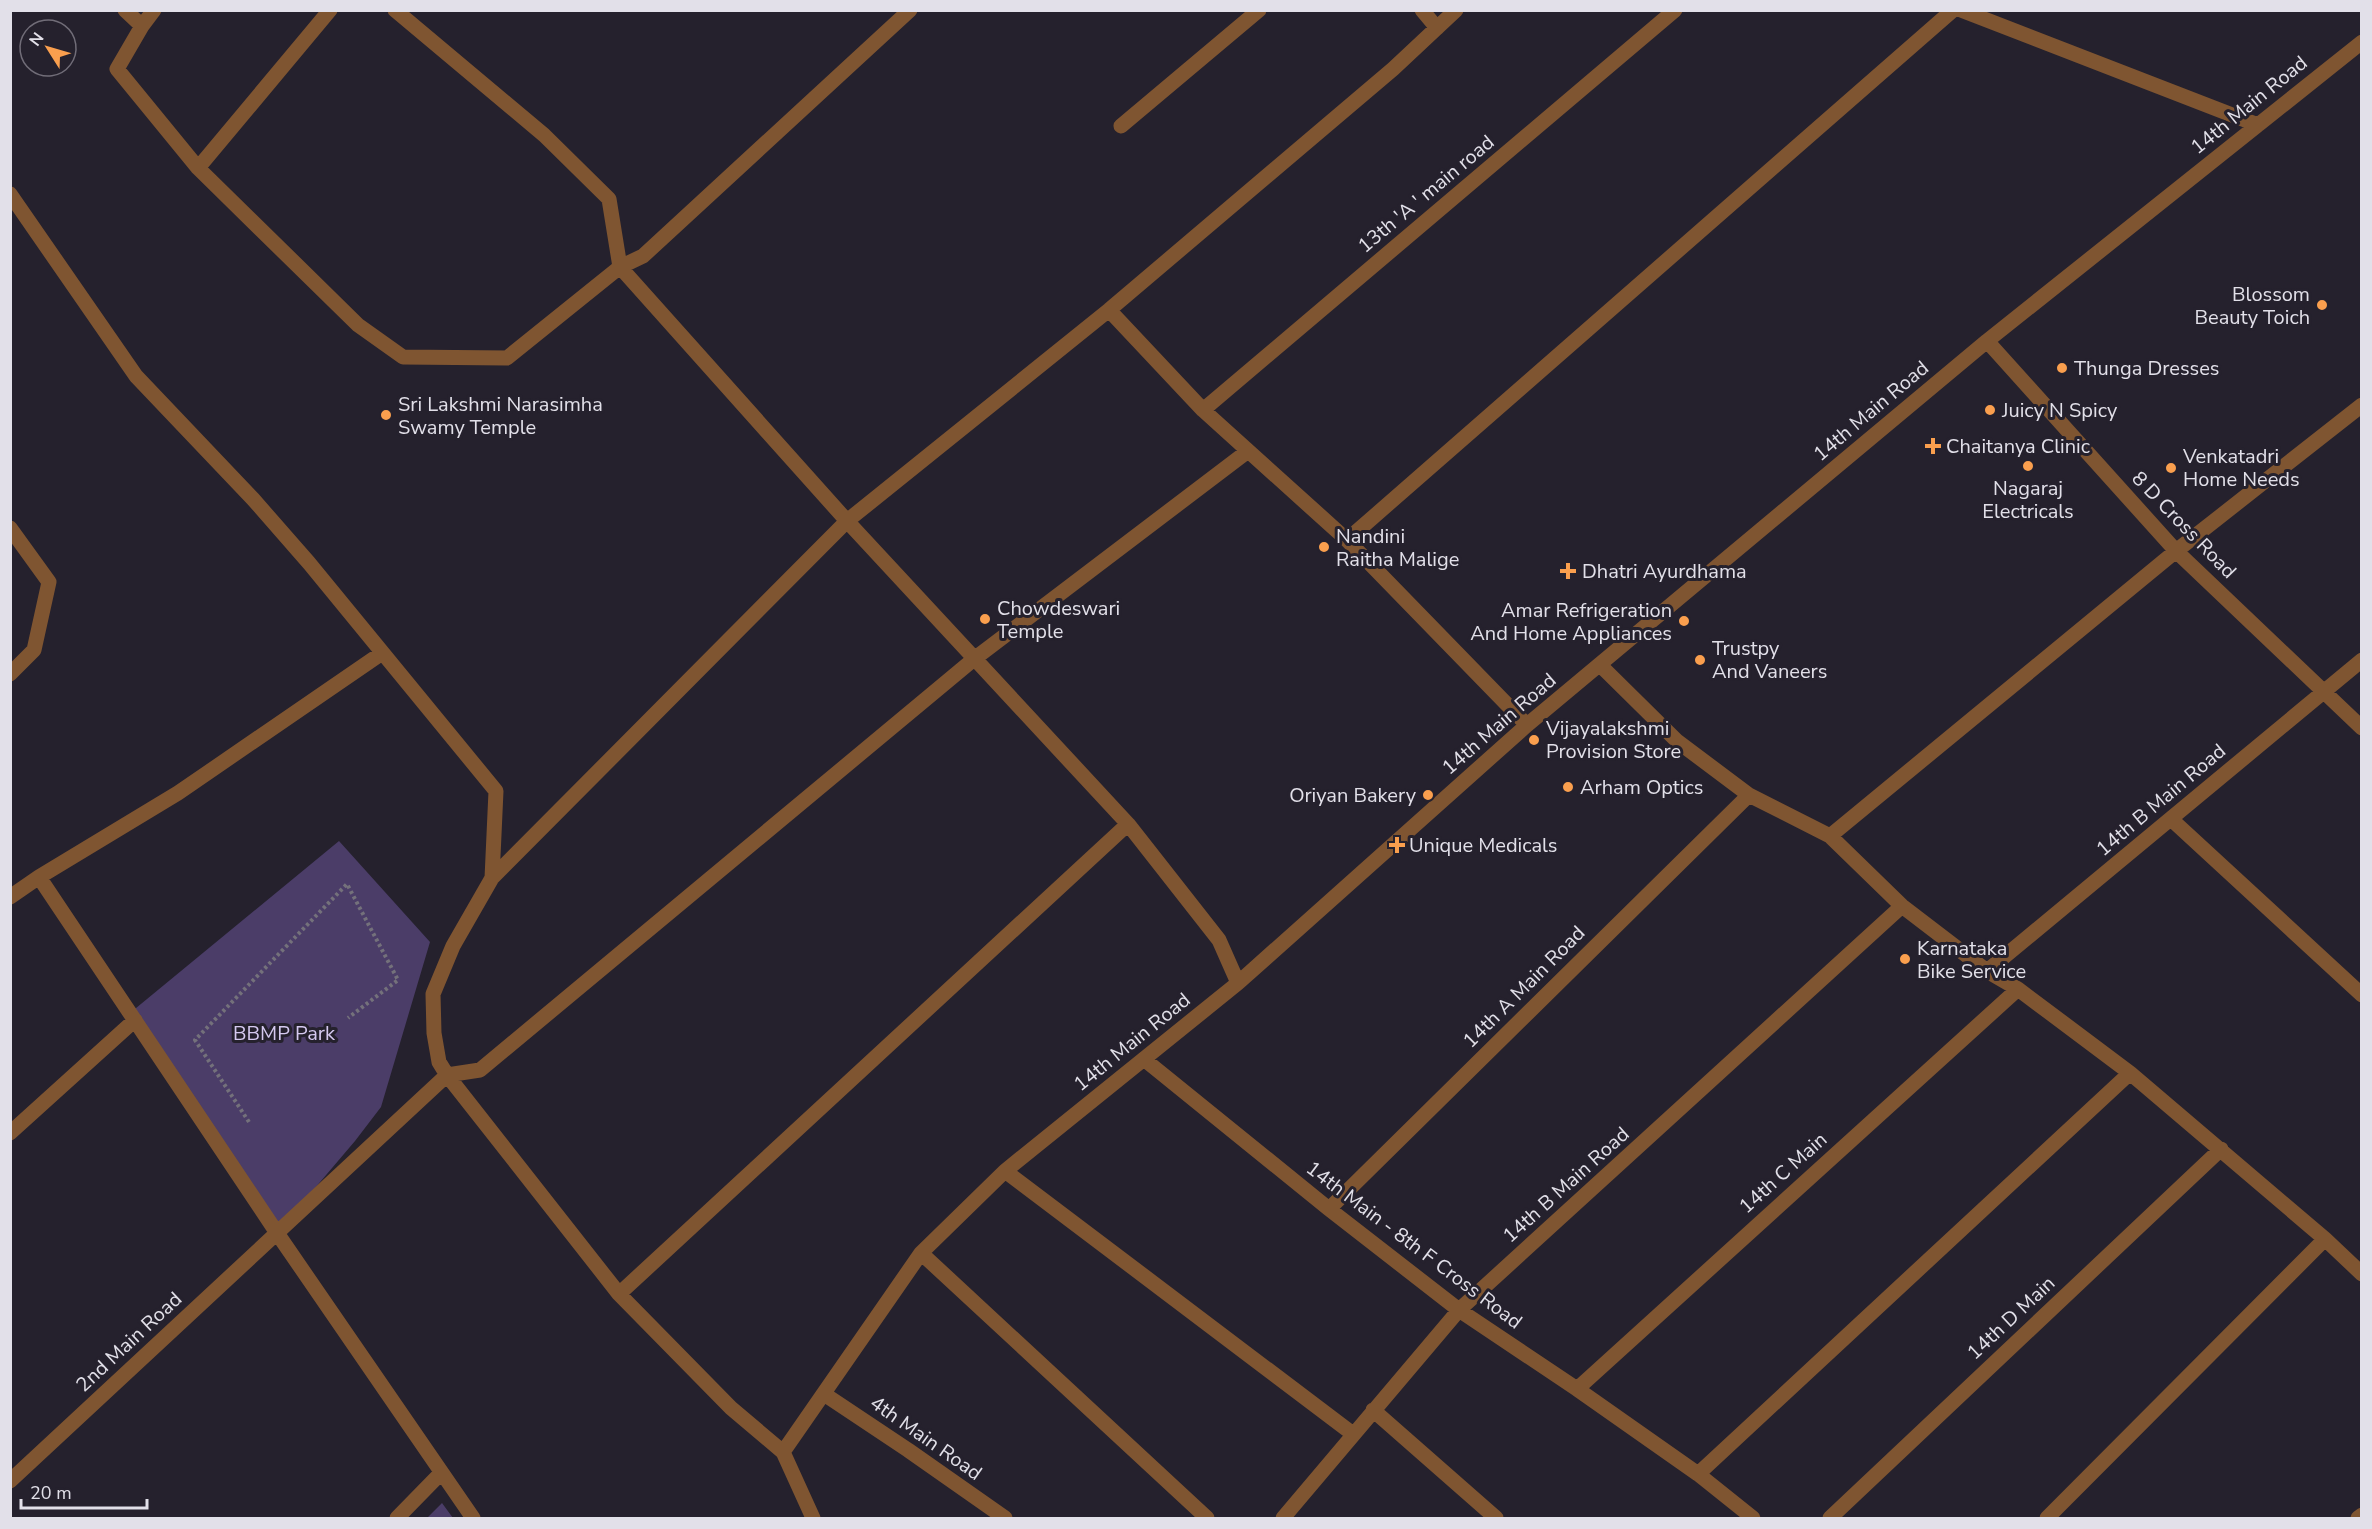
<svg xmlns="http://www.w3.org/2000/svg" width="2372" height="1529" viewBox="0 0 2372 1529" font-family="'Nunito Sans',sans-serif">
<rect width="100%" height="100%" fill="#25212d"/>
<!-- green -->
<path fill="#4b3d68" d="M339,841l91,101 -49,165 -26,34 -74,87 -151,-215z
M442,1503l11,15h-26z"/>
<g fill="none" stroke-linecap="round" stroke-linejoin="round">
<!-- path -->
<path stroke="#74717b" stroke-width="4" stroke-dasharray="3 3" stroke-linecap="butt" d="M249,1122l-54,-82 152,-156 51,96 -50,38"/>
<!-- minor -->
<path stroke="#7f5531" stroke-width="15" d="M125,10l17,16
M154,10l-12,16 -25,43 81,99 160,157 45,32 104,1 113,-91 23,-11 267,-246
M395,10l149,125 65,64 11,68 227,254 281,303 91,116 19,43
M1422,10l15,18
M1961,10l297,115
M1121,126l138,-116
M198,168l132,-158
M10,194l126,182 117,123 56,64 187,228 -4,87
M1109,310l94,100 144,130 180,185
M1987,341l189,210 186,177
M1203,410l472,-400
M1248,451l-274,208 -494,411 -33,5 -8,-13 -5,-29 -1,-39 20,-48 39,-68 355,-357 262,-211 284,-241 63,-59
M10,528l39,54 -15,68 -24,24
M1347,540l606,-530
M1601,666l76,75 72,54 81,41 72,70 85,65 31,18 112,84 195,166 37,35
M2171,819l191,176
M1830,836l346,-285 186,-146
M39,877l238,356 196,285
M10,897l29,-20 139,-84 204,-140
M1987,971l375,-311
M1145,1060l184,149 130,101 118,79 121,85 55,44
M10,1133l125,-113
M1005,1171l348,263
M1329,1209l420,-414
M921,1253l286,265
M619,1294l509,-470
M1577,1389l441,-400
M824,1394l84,56 97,68
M1373,1410l123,108
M1698,1474l432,-401
M10,1481l437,-406 172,219 112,114 52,44
M397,1518l44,-45
M813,1518l-30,-66 138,-199 84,-82 233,-188 289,-258 460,-384 375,-299
M1283,1518l176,-208 443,-404
M1830,1518l391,-369
M2047,1518l278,-279
M2358,1518l4,-3"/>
</g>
<!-- markers -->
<g fill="#fa9f4e" stroke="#25212d" stroke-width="2">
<circle cx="2322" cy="305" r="6"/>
<circle cx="2062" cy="368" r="6"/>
<circle cx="1990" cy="410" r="6"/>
<circle cx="386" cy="415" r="6"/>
<path d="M1930 437h6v6h6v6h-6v6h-6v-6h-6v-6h6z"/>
<circle cx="2028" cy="466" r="6"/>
<circle cx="2171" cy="468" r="6"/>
<circle cx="1324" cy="547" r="6"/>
<path d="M1565 562h6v6h6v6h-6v6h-6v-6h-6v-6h6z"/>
<circle cx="985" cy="619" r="6"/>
<circle cx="1684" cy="621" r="6"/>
<circle cx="1700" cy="660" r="6"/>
<circle cx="1534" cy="740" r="6"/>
<circle cx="1568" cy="787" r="6"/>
<circle cx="1428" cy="795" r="6"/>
<path d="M1394 836h6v6h6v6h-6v6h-6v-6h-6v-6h6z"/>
<circle cx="1905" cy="959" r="6"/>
</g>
<g text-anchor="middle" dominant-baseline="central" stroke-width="6" stroke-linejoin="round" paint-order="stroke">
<!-- street labels -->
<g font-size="20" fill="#e2e0e9" stroke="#25212d">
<text transform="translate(2249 105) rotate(-39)">14th Main Road</text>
<text transform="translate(1426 194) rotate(-40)">13th 'A ' main road</text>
<text transform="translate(1871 411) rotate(-40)">14th Main Road</text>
<text transform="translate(2184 525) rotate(46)">8 D Cross Road</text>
<text transform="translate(1499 724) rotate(-41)">14th Main Road</text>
<text transform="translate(2161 800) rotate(-40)">14th B Main Road</text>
<text transform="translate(1524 987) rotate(-45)">14th A Main Road</text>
<text transform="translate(1132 1042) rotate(-39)">14th Main Road</text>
<text transform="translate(1783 1173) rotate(-42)">14th C Main</text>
<text transform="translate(1566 1185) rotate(-42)">14th B Main Road</text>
<text transform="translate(1414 1245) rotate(37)">14th Main - 8th F Cross Road</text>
<text transform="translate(2011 1318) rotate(-43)">14th D Main</text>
<text transform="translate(129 1342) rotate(-43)">2nd Main Road</text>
<text transform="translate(926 1438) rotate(35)">4th Main Road</text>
</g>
<!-- poi labels -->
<g font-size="20" fill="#e2e0e9" stroke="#25212d" text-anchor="start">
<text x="2310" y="294" text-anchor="end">Blossom<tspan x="2310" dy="23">Beauty Toich</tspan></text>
<text x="2074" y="368">Thunga Dresses</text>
<text x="398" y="404">Sri Lakshmi Narasimha<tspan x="398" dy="23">Swamy Temple</tspan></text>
<text x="2002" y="410">Juicy N Spicy</text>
<text x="1946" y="446">Chaitanya Clinic</text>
<text x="2183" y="456">Venkatadri<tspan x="2183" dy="23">Home Needs</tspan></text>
<text x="2028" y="488" text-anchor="middle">Nagaraj<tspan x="2028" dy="23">Electricals</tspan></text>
<text x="1336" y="536">Nandini<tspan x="1336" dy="23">Raitha Malige</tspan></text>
<text x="1582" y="571">Dhatri Ayurdhama</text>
<text x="997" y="608">Chowdeswari<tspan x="997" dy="23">Temple</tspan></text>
<text x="1672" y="610" text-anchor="end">Amar Refrigeration<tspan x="1672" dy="23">And Home Appliances</tspan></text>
<text x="1712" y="648">Trustpy<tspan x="1712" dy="23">And Vaneers</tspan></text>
<text x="1546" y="728">Vijayalakshmi<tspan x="1546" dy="23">Provision Store</tspan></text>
<text x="1580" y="787">Arham Optics</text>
<text x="1416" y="795" text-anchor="end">Oriyan Bakery</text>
<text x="1409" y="845">Unique Medicals</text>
<text x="1917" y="948">Karnataka<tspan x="1917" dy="23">Bike Service</tspan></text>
</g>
<!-- park labels -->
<g font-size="20" fill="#d5c9f0" stroke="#25212d">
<text x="284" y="1033">BBMP Park</text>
</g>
</g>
<!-- border -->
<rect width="2372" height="1529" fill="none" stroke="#e2e0e9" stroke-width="24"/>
<!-- north arrow -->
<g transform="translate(48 48) rotate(307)"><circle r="28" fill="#25212d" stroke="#716d78" stroke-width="1.5"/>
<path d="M0-4.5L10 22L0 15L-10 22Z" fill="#fa9f4e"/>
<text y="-9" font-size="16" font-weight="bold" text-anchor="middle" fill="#e2e0e9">N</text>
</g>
<!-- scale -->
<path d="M21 1499v9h126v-9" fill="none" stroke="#e2e0e9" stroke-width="3"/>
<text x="30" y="1499" font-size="18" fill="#e2e0e9" stroke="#25212d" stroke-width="4.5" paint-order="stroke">20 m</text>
</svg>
